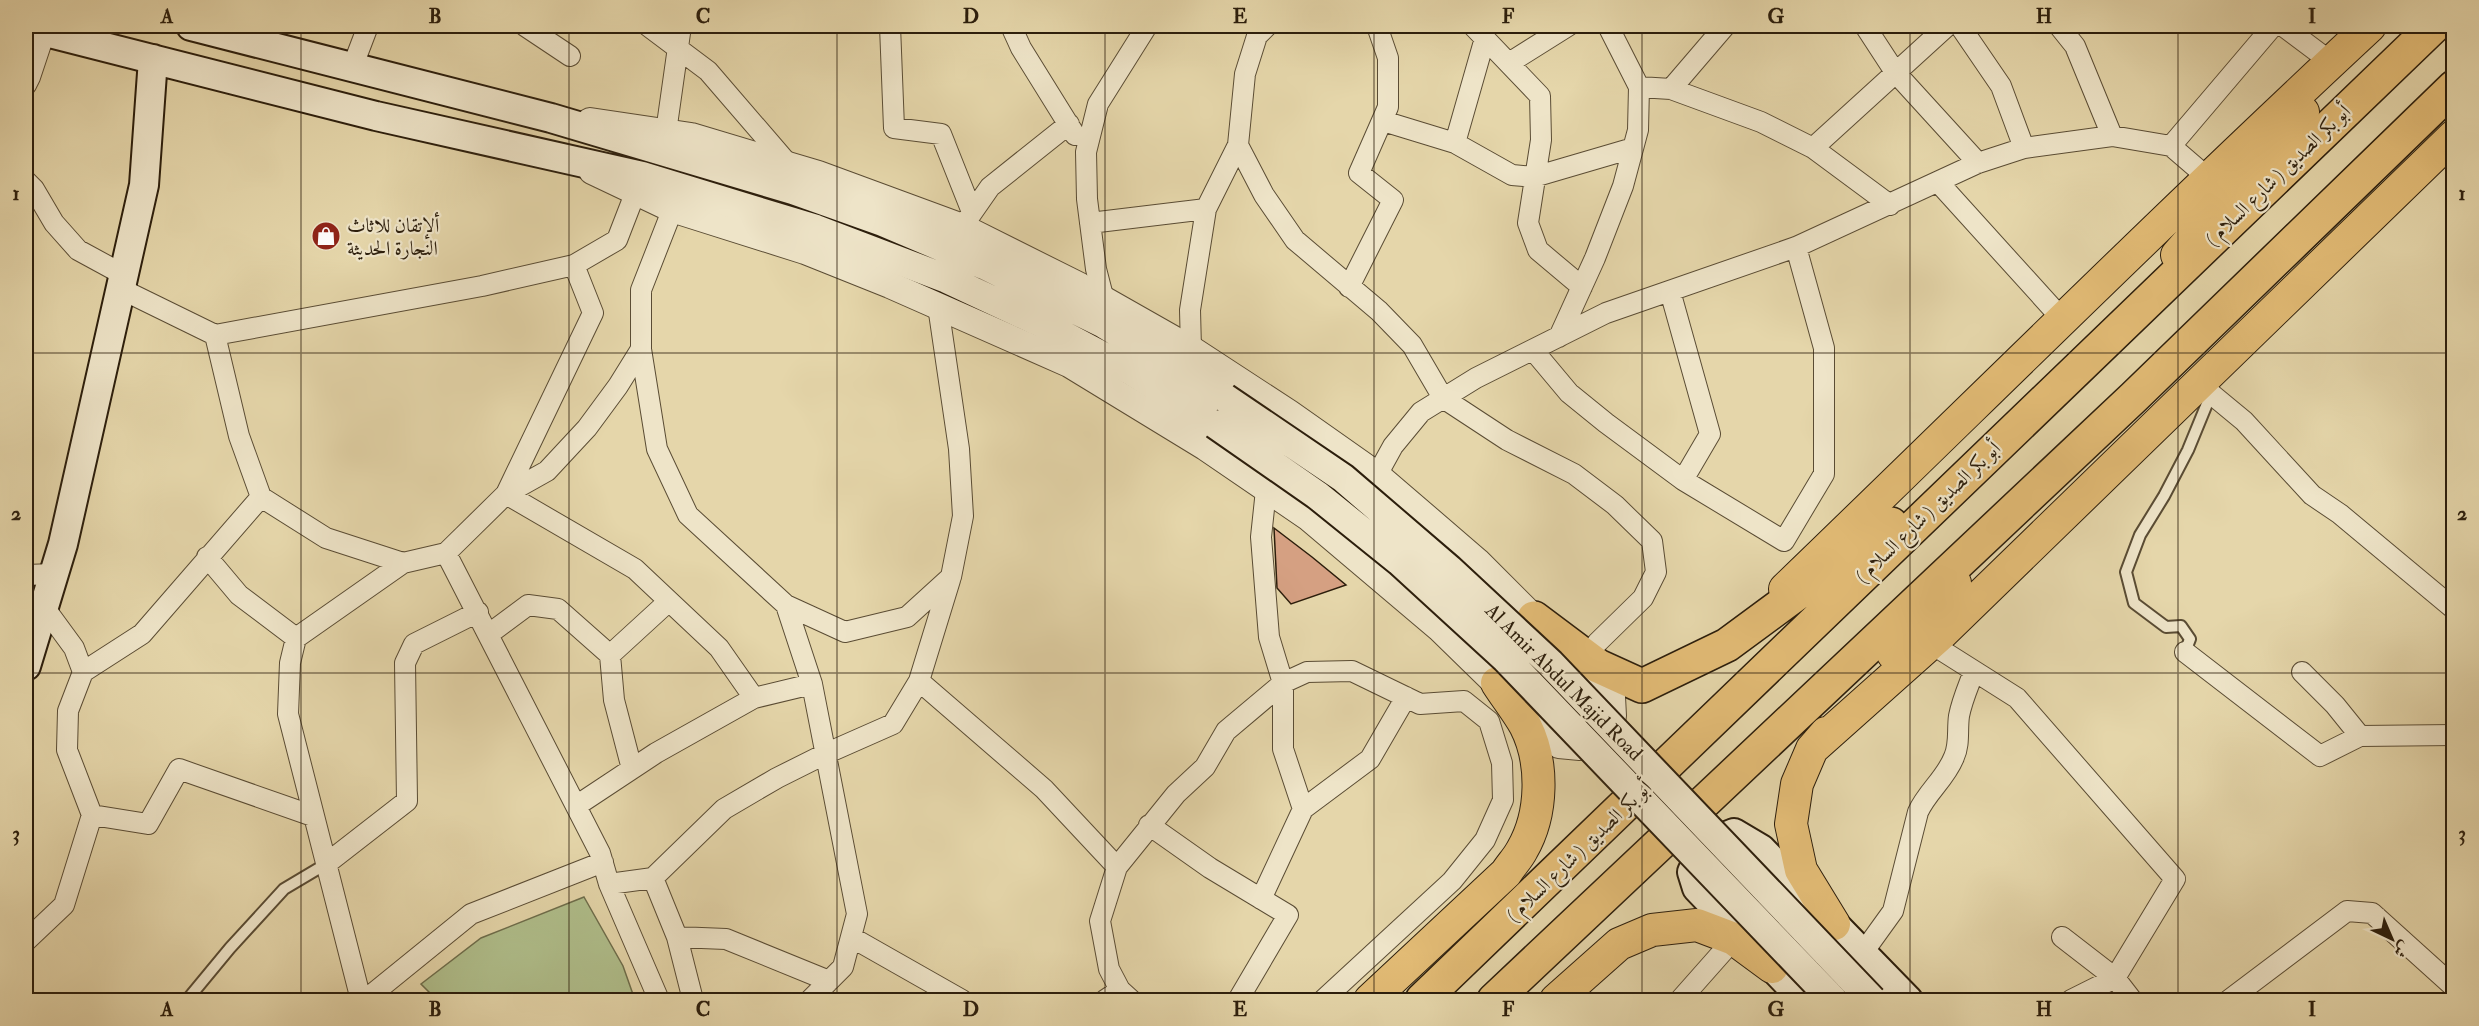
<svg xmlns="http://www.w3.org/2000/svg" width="2479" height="1026" viewBox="0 0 2479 1026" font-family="'IM FELL Double Pica',Amiri,serif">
<rect width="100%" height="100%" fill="#e5d6aa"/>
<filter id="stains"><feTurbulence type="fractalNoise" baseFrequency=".00333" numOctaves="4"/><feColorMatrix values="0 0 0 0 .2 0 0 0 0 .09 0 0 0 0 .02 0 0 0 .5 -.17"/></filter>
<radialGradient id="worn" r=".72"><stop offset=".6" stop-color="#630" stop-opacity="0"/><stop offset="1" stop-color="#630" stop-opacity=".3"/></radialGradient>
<!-- green -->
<path fill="#b0bf8c" stroke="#6e6e4c" stroke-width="1.5" d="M584,897l39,69 12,34h-198l-16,-16 60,-46z"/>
<!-- building -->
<path fill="#d5a082" stroke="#2c1e0c" stroke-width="1.5" d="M1274,528l38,29 34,28 -55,19 -14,-16z"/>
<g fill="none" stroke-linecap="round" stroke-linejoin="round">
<!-- service casing -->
<g stroke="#5a4c34" stroke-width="14">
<path id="service" d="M2185,652l5,-13 -9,-13 -15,1 -32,-24 -8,-31 14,-37 24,-39 24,-46 23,-56
M187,1000l43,-52 54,-59 42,-25"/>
</g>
<!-- minor casing -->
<g stroke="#5a4c34" stroke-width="22">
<path id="minor" d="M525,26l45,30
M648,26l60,45 81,94
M890,26l4,102 47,6 31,78
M1011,26l10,22 54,87
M1473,26l67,70 1,44 -13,83 10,27 44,37
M1865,26l30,46 83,91
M1960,26l41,60 23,62
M2059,26l16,20 37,90
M2283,26l48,36
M1509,63l59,-37
M352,68l16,-42
M26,85l4,-8 15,-45
M1639,87l32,2 90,33 52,26 77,57
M1671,89l54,-63
M1383,121l72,22 57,32 22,2 99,-29
M666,132l15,-106
M1455,143l30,-105
M1238,145l26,50 31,45 84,71 33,34 31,53 64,42 67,34 41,31 37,36 4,31 -13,26 -46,45
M2171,146l102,-120
M1813,148l134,-122
M26,181l8,8 20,34 24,27 46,25
M1939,183l124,137
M677,198l-36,92v59l16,100 31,66 98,90 59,27 62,-15 44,-40 12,-61 -4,-67 -21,-143
M967,220l23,-33 79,-63
M1090,223l116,-14
M1349,287l44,-87 -34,-27 29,-66v-49l-11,-32
M121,289l94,46 267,-49 92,-21 43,-25 24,-62
M1670,291l40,143 -27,46
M1104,300l-8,-31 -9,-70 -1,-47 12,-48 49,-78
M215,335l24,101 22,61 65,41 77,25 43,-10 60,-59 87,-181 -19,-48
M1559,337l36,-79 28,-72 15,-56 1,-43 -31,-61
M1191,349l-1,-39 16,-101 32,-64 7,-71 12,-38 10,-10
M1533,350l36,43 37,30 77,57 101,61 40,-67v-126l-28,-101
M2198,383l46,38 68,74 28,19 114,95
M1377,475l16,-29 28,-34 55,-34 130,-65 190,-66 182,-84 46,-15 88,-12 59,10 36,31
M1266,490l-5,47 8,100 14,46v66l20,60
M506,494l129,75 84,79 35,50
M506,494l41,-23 40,-43 31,-42 23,-37
M446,553l154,300 9,31 50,116
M207,557l32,38 57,43
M26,575l28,-1
M786,605l26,79 45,230 -14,53 -33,33
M489,634l39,-29 30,4 52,46 4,45 18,69
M1930,643l87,55 158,181 -60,99 -44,22
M2185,652l135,104 40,-20 94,-1
M610,655l59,-54
M83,672l59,-38 119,-137
M2302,672l33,33 25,31
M919,681l125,108 73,78
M576,806l80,-53 98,-55 58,-14
M92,815l56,9 31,-55 134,47
M1149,825l61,43 78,47 -50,85
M326,864l81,-63 -2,-138 9,-19 64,-32
M653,878l71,-69 53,-31 48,-24 68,-30 26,-43 31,-101
M609,884l44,-6 24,59 16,63
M1261,899l42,-90 67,-50 36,-62
M677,937l49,2 103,42
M851,937l111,63
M2062,937l53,41 17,22
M26,941l38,-36 28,-90 -25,-65 1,-39 15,-39 -9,-24 -30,-41
M1862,954l31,-43 25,-99c9,-20 28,-34 36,-55 6,-13 3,-27 5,-41 3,-16 10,-31 15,-45
M361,1000l-73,-286 2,-51 6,-25 107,-75
M365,1000l106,-86 132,-52
M1105,1000l15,-10
M1131,1000l-11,-10 -11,-21 -9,-48 17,-54 59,-73 29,-27 21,-36 57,-48 24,-11 45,-1 68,33 44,-3 25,20 13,42 1,37 -18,40 -33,41 -129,119
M1680,1000l54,-61
M2229,1000l118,-89 25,2 82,74"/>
</g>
<!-- tertiary casing -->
<g stroke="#5a4c34" stroke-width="28">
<path id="tertiary" d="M590,121l101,15 127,38 144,53 118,59 111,63 98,64 88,62 100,86 70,70
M592,171l80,38 133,42 85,34 179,79 136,83 104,71 130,110 120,117 21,2 22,-12 11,-19 -1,-19 -35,-35"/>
</g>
<!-- secondary casing -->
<g stroke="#2c1e0c" stroke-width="32">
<path id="secondary" d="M191,26l360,92 242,72 90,32 101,43 120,59 121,74
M26,27l350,89 266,60 174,53 131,50 92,43 92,49 84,53
M26,666l37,-122 81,-359 9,-126
M1804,1000l-107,-112 -5,-16 13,-27 29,-12 27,16 147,151"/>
</g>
<!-- primary casing -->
<g stroke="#2c1e0c" stroke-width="34">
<path id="primary" d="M2177,255l126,-143
M1785,589c195,-188 387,-379 585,-563
M1893,654l62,-71
M1826,733l-14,16 -15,35 -6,40 10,46 33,54
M1812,749l129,-115 513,-498
M1370,1000l136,-127c5,-8 12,-15 16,-23 21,-36 22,-88 3,-125 -8,-14 -19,-28 -28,-42
M1556,1000l63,-56 33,-14 45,-5 37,14 38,28"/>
</g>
<!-- motorway casing -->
<g stroke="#2c1e0c" stroke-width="36">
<path id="motorway" d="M1534,618l64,48 44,20 85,-41 164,-121
M1422,1000l1012,-974
M1494,1000l640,-603 320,-310"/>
</g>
<!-- service -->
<use href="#service" stroke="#eee4c8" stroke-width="10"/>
<!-- minor -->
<use href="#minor" stroke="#eee4c8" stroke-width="20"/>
<!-- tertiary -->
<use href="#tertiary" stroke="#eee4c8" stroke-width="26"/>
<!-- secondary -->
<use href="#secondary" stroke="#eee4c8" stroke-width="28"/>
<!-- primary -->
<use href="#primary" stroke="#e2bb75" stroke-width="32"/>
<!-- motorway -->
<use href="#motorway" stroke="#e2bb75" stroke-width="33"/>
<!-- secondary-bridge casing -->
<g stroke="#2c1e0c" stroke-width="32" stroke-linecap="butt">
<path id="secondary-bridge" d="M1225,398l118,80 106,91 101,94 322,337
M1215,424l102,71 82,66 107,98 327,341"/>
</g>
<!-- secondary-bridge -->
<use href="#secondary-bridge" stroke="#eee4c8" stroke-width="28"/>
</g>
<!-- grid -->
<path fill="none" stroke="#2c1e0c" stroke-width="1.5" stroke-opacity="0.55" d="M301,26v974M569,26v974M837,26v974M1105,26v974M1374,26v974M1642,26v974M1910,26v974M2178,26v974M26,353h2428M26,673h2428"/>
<!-- icons -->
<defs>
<g id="shop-disc" transform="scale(1.5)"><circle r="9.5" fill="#8f2418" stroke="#eee4c8"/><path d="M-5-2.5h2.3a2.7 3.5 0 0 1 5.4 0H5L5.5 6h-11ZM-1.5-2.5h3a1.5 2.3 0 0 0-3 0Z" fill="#fff"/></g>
</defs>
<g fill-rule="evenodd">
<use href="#shop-disc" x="326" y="236"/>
</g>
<g text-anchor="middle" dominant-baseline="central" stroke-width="4.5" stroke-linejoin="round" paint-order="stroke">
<!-- street labels -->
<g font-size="20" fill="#2c1e0c" stroke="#eee4c8">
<text transform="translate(2278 175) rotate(-44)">( شارع السلام ) أبو بكر الصديق</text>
<text transform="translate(1928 512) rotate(-44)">( شارع السلام ) أبو بكر الصديق</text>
<text transform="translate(1564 682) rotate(45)">Al Amir Abdul Majid Road</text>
<text transform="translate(1579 851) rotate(-44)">( شارع السلام ) أبو بكر الصديق</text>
</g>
<!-- poi labels -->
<g font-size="20" fill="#2c1e0c" stroke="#eee4c8" text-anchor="start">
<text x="347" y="225">ألإتقان للاثاث<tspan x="347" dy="23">النجارة الحديثة</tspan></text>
</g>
</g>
<!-- margin -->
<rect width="2479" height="1026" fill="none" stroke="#e5d6aa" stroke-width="66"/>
<!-- north arrow -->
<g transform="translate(2392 939) rotate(136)" stroke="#eee4c8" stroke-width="4.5" paint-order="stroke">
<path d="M0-4.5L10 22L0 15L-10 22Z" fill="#2c1e0c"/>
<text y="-9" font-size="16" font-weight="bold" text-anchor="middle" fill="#2c1e0c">ش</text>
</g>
<rect x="33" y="33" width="2413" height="960" fill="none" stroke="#2c1e0c" stroke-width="2"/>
<g font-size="20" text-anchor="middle" font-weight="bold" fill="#2c1e0c">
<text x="167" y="23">A</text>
<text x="435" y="23">B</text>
<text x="703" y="23">C</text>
<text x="971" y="23">D</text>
<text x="1240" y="23">E</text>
<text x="1508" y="23">F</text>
<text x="1776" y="23">G</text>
<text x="2044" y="23">H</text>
<text x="2312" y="23">I</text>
<text x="16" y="200">1</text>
<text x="2462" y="200">1</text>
<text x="16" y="520">2</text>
<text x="2462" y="520">2</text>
<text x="16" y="840">3</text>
<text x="2462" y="840">3</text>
<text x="167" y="1016">A</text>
<text x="435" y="1016">B</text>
<text x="703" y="1016">C</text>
<text x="971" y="1016">D</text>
<text x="1240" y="1016">E</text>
<text x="1508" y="1016">F</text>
<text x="1776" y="1016">G</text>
<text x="2044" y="1016">H</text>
<text x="2312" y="1016">I</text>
</g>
<rect width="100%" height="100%" filter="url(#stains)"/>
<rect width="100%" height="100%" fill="url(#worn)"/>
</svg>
